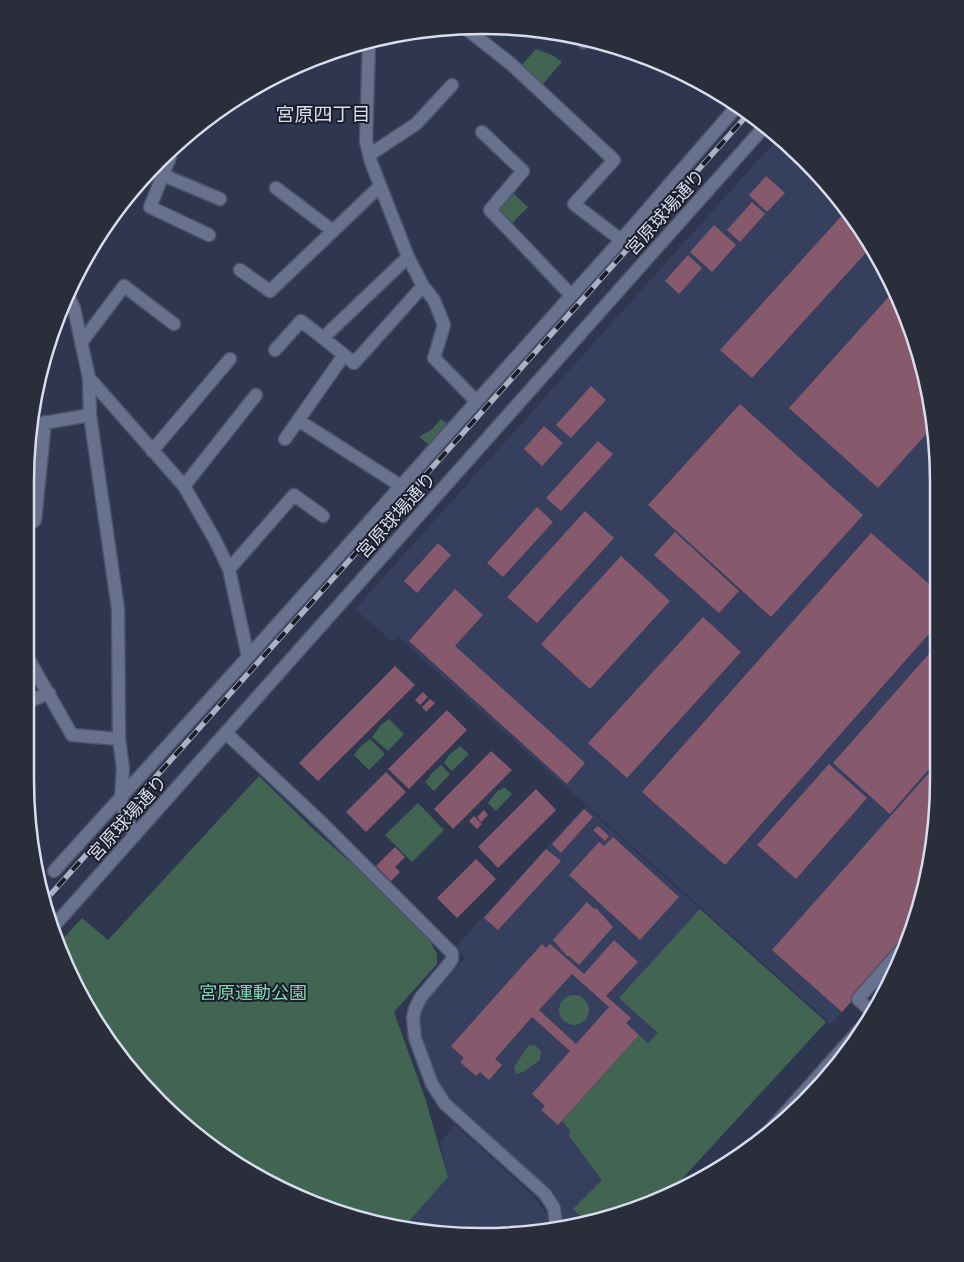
<svg xmlns="http://www.w3.org/2000/svg" width="964" height="1262" viewBox="0 0 964 1262" font-family="'Roboto Condensed','Noto Sans JP',sans-serif">
<rect width="100%" height="100%" fill="#2f3650"/>
<!-- built -->
<path fill="#373f5f" d="M779,137l26,22 57,69 53,107 20,88v417l-26,99 -78,85 -433,-387 -5,5 -38,-33z
M585,806l241,216 -157,171 -40,20 -66,11 -10,-32 -107,-96 -8,-13 -18,-54 -1,-13 7,-17 39,-41 -9,-12z
M455,1125l78,71 14,18 2,12 -67,11 -78,-10 44,-50 -8,-35z"/>
<!-- green -->
<path fill="#426453" d="M536,49l16,6 10,7 -20,23 -21,-19z
M513,193l15,14 -16,16 -13,-13z
M441,419l10,8 -19,20 -13,-10 13,-8z
M389,719l15,15 -16,17 -16,-14 9,-12z
M370,739l15,15 -16,16 -15,-15 5,-7z
M460,746l9,8 -17,17 -8,-8 5,-8z
M441,765l9,9 -16,17 -9,-9 5,-5v-2z
M259,776l55,54 42,37 74,74 7,13v10l-43,48 31,86 23,79 -44,50 -40,-6 -110,-45 -95,-73 -73,-94 -27,-66 23,-25 26,22z
M504,787l8,7 -16,17 -8,-8 10,-13h2z
M418,803l26,27 -32,32 -27,-27z
M700,909l126,113 -157,171 -40,20 -44,7 -12,-11 29,-29 -33,-44 1,-6 -8,-9 77,-86 9,8 10,-10 -39,-35z
M559 1010a15 15 0 1 1 30 0a15 15 0 1 1-30 0Z
M535,1045l6,6 -1,9 -17,12 -7,2 -2,-7 14,-21z"/>
<!-- building -->
<path fill="#87596d" fill-rule="evenodd" d="M766,176l19,17 -18,19 -18,-17z
M752,202l13,12 -25,28 -13,-12z
M847,210l15,18 9,19 -119,131 -32,-28z
M714,225l22,20 -24,27 -22,-20z
M688,255l14,13 -23,26 -14,-13z
M893,292l22,43 20,89 -57,64 -89,-80z
M591,386l15,14 -35,38 -15,-13z
M740,404l123,111 -92,102 -123,-112z
M544,426l19,17 -21,23 -18,-17z
M598,441l15,13 -52,57 -15,-13z
M537,507l16,15 -50,55 -16,-14z
M585,511l29,27 -77,85 -30,-26z
M675,532l64,59 -20,22 -65,-58z
M871,533l64,56v38l-210,238 -83,-73z
M438,543l13,12 -34,38 -13,-12z
M621,556l49,45 -80,88 -49,-45z
M455,589l28,26 -28,31 130,117 -18,21 -158,-143z
M703,617l38,35 -114,126 -39,-35z
M935,647v115l-45,52 -57,-51z
M395,666l20,19 -97,96 -19,-18z
M423,692l5,5 -8,8 -5,-5z
M430,699l5,4 -9,9 -4,-5z
M447,710l20,20 -58,59 -21,-20z
M491,751l21,19 -59,59 -19,-20z
M829,764l38,34 -71,81 -39,-34z
M935,766v74l-25,95 -68,77 -70,-62z
M386,772l20,20 -40,40 -20,-20z
M536,789l20,21 -58,58 -20,-21z
M584,809l9,8 -32,36 -9,-9z
M484,810l4,5 -7,7 -4,-5z
M474,816l8,8 -5,5 -8,-8z
M598,826l11,10 -4,5 -12,-11z
M613,837l66,60 -39,43 -71,-65 30,-33 5,4z
M395,847l10,10 -10,10 5,5 -9,9 -15,-15z
M546,849l15,12 -63,69 -14,-12z
M476,859l20,20 -39,39 -20,-20z
M587,902l7,7 2,-1 17,19 -34,38 -10,-9h-2l-14,-16z
M614,940l24,22 -32,34 25,22 -5,5 13,12 -81,90 -17,-15 4,-4 -13,-12 38,-43 -38,-34 -37,42 7,6 -13,15 -9,-8 -4,4 -16,-14 4,-4 -13,-12 91,-102 4,4 4,-4 34,30zM572,974l37,33 -33,37 -37,-34z"/>
<g fill="none" stroke-linecap="round" stroke-linejoin="round">
<!-- street casing -->
<g stroke="#4d5369" stroke-width="15">
<path id="street" d="M464,27l47,37 103,96 -40,44 47,36
M571,34l13,8 4,-3
M369,41l-3,100 5,21 37,95 15,29 11,14 10,25 -10,33 42,43
M260,85l11,-6
M482,132l41,39 -33,39 81,85
M369,155l47,-31 36,-39
M170,157l-20,50 59,28
M163,175l57,24
M276,188l57,43 47,-45
M240,270l30,21 63,-60
M67,293l7,15 15,70 1,37 28,194 1,130 4,30 -2,30 3,14 11,22
M323,338l31,25 69,-77
M81,343l43,-57 50,38
M275,350l26,-29 22,17 85,-81
M89,378l95,108 31,54 14,29 19,88
M298,420l103,66
M31,423l1,2 58,-10
M285,439l59,-84
M152,451l78,-92
M184,486l72,-91
M26,527l9,-7 10,-98
M229,569l65,-74 29,21
M25,653l47,82 47,4
M25,703l24,-10
M226,733l96,90 130,130v6l-3,5 -28,33 -6,12 -2,9 2,20 17,46 13,20 100,90 9,14 2,17
M54,871l194,-214 373,-417 118,-136
M873,1013l-15,-14 50,-57
M761,1140l110,-123"/>
</g>
<!-- secondary casing -->
<g stroke="#4d5369" stroke-width="15">
<path id="secondary" d="M53,927l712,-801"/>
</g>
<!-- street -->
<use href="#street" stroke="#68718e" stroke-width="12"/>
<!-- secondary -->
<use href="#secondary" stroke="#68718e" stroke-width="12"/>
<!-- rail casing -->
<g stroke="#acb2c5" stroke-width="5.5">
<path id="rail" d="M43,903l706,-790"/>
</g>
<!-- rail -->
<use href="#rail" stroke="#1b1e2a" stroke-width="4" stroke-dasharray="11" stroke-linecap="butt"/>
</g>
<g text-anchor="middle" dominant-baseline="central" stroke-width="4" stroke-linejoin="round" paint-order="stroke">
<!-- street labels -->
<g font-size="18" fill="#d8deee" stroke="#1b1e2a">
<text transform="translate(665 212) rotate(-48)">宮原球場通り</text>
<text transform="translate(396 515) rotate(-48)">宮原球場通り</text>
<text transform="translate(127 818) rotate(-48)">宮原球場通り</text>
</g>
<!-- park labels -->
<g font-size="18" fill="#85d5b0" stroke="#1b1e2a">
<text x="253" y="992">宮原運動公園</text>
</g>
<!-- neighbourhood labels -->
<g font-size="19" fill="#d8deee" stroke="#1b1e2a">
<text x="323" y="114">宮原四丁目</text>
</g>
</g>
<!-- crop -->
<path d="M0 0H964V1262H0ZM482 34H482A448 448 0 0 1 930 482V780A448 448 0 0 1 482 1228H482A448 448 0 0 1 34 780V482A448 448 0 0 1 482 34Z" fill="#2a2d3a" fill-rule="evenodd"/>
<path fill="none" stroke="#d8deee" stroke-width="2.5" d="M482 34H482A448 448 0 0 1 930 482V780A448 448 0 0 1 482 1228H482A448 448 0 0 1 34 780V482A448 448 0 0 1 482 34Z"/>
</svg>
